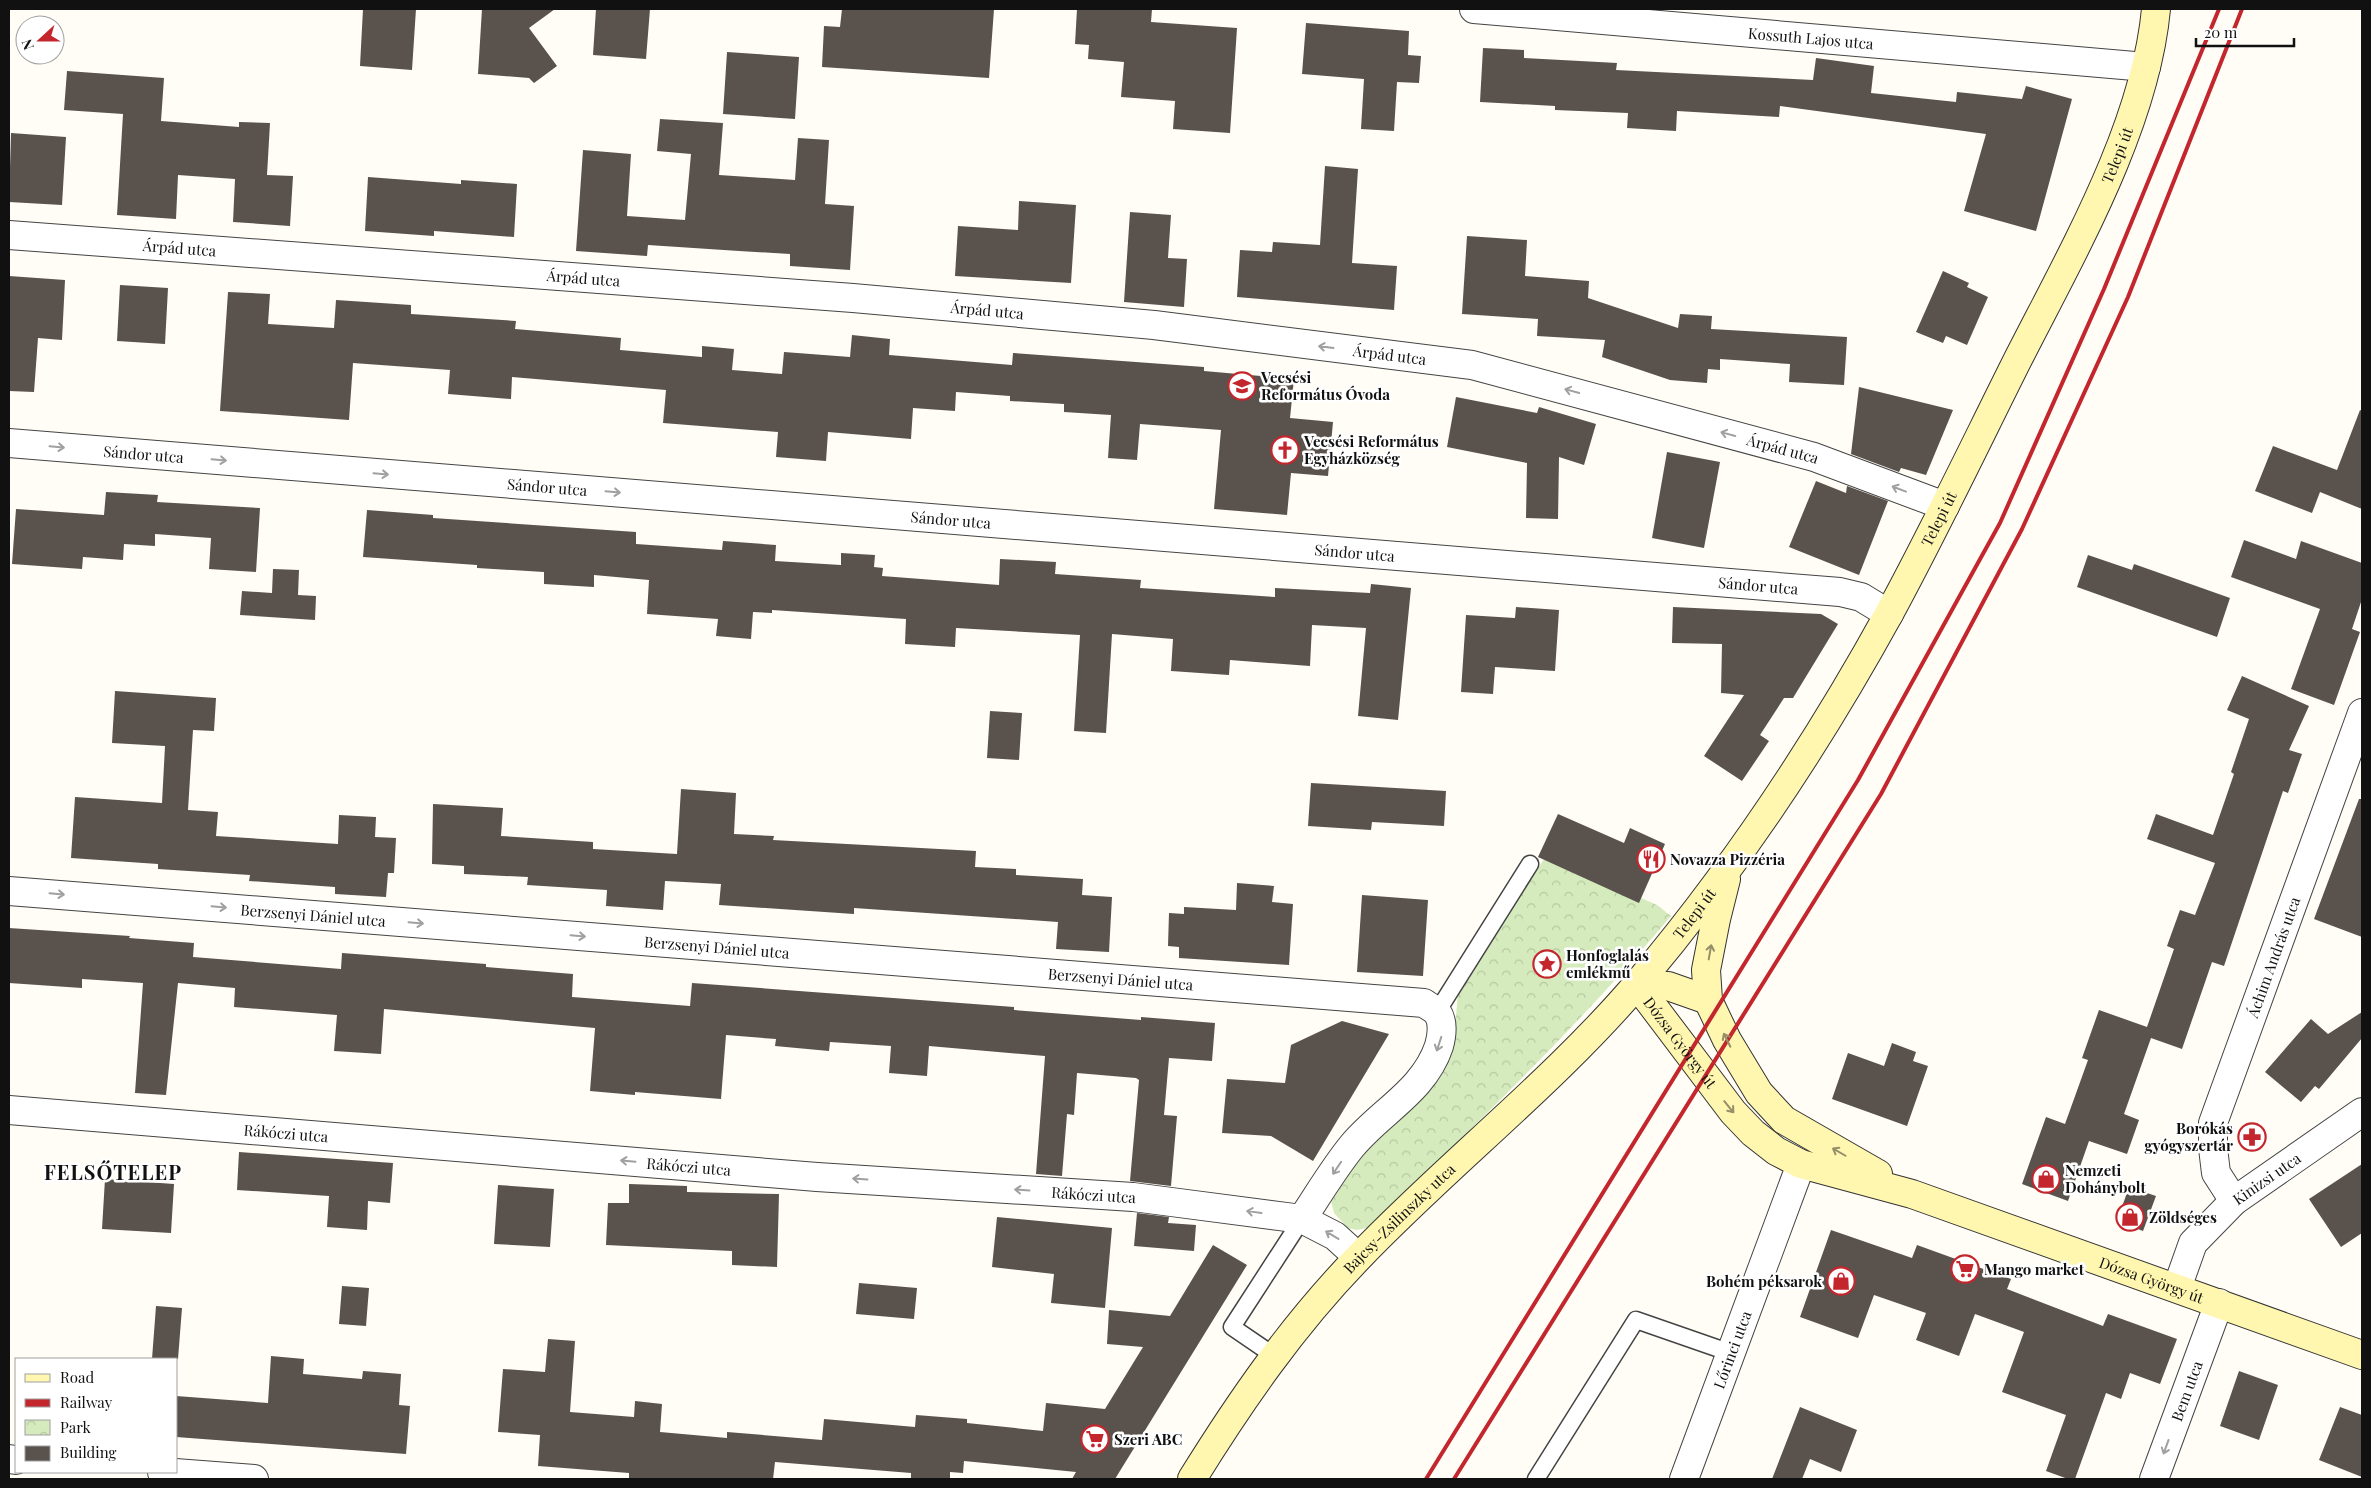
<svg xmlns="http://www.w3.org/2000/svg" width="2371" height="1488" viewBox="0 0 2371 1488" font-family="'Playfair Display',serif">
<defs>
<pattern id="park-crowns" width="20" height="18" patternUnits="userSpaceOnUse" patternTransform="scale(1.25)"><rect width="20" height="18" fill="#d5ebbd"/><path d="M2 6a3 3 0 1 1 6 0M12 15a3 3 0 1 1 6 0" fill="none" stroke="#b6c8a1"/></pattern>
</defs>
<rect width="100%" height="100%" fill="#fffdf5"/>
<!-- park -->
<path fill="url(#park-crowns)" d="M1546,856l111,49 14,11c-93,111 -197,210 -300,311l-14,3 -9,-2 -14,-15 -3,-12 6,-15 40,-52 51,-41 18,-25 8,-28 4,-47z"/>
<!-- building -->
<path fill="#5a524d" d="M363,9h53l-4,61 -52,-4z
M482,9h73l-26,19 28,38 -23,17 -5,-5 -51,-4z
M596,9h54l-4,50 -53,-4z
M842,9h152l-5,69 -167,-11 2,-41 16,1z
M1077,9h75l-1,13 86,6 -7,105 -57,-4 2,-28 -54,-4 3,-35 -36,-3 1,-14 -14,-1z
M1306,23l103,8 -1,24 13,1 -2,27 -22,-1 -3,49 -33,-2 3,-50 -62,-5z
M1483,48l41,2v8l93,5 -1,7 197,10 3,-22 58,8 -3,27 85,9 1,-10 65,7 4,-13 46,13 -36,132 -72,-20 22,-77 -206,-28 -1,11 -102,-6 -1,20 -49,-3 1,-15 -73,-3v-4l-75,-4z
M727,52l72,5 -4,62 -72,-5z
M67,71l97,7 -3,43 78,6v-5l31,1 -3,52 26,1 -3,50 -57,-4 2,-43 -57,-4 -2,44 -59,-4 6,-101 -59,-4z
M660,119l63,4 -4,52 76,5 3,-42 31,2 -4,64 29,2 -4,64 -60,-4v-12l-51,-3 -91,-6 -1,11 -71,-5 7,-101 48,4 -4,62 58,4 6,-66 -34,-3z
M11,133l55,4 -4,68 -53,-3z
M1325,166l33,3 -6,94 45,3 -3,44 -157,-13 3,-47 32,2 1,-10 47,3z
M368,177l93,7v-4l56,4 -3,53 -80,-6v5l-69,-5z
M1019,201l57,4 -5,78 -116,-7 3,-50 60,4z
M1130,212l41,3 -3,43 19,1 -3,48 -60,-5z
M1467,236l60,4 -2,36 64,5 -1,17 90,30 2,-14 32,2 -1,13 136,8 -3,48 -55,-3 1,-18 -70,-5v11l-12,-1 -1,14 -37,-3 -68,-23 3,-17 -68,-4 1,-17 -76,-5z
M1943,271l26,12 -2,4 21,10 -21,48 -21,-9 -3,7 -27,-11z
M9,276l56,4 -3,60 -24,-2 -4,54 -25,-1z
M120,285l48,3 -3,56 -48,-3z
M228,292l42,2 -2,30 66,4 2,-28 75,5v9l105,7 -1,8 106,9 -1,12 82,7v-11l32,3 -2,21 50,4 2,-22 66,5 2,-22 38,4 -1,16 123,10 1,-12 191,14v4l90,8 -4,39 43,4 -5,54 -37,-3 -4,42 -73,-6 7,-79 -81,-6 -3,36 -29,-2 3,-43 -47,-3v-8l-54,-3v-5l-54,-4 -1,19 -42,-3 -2,31 -83,-7 -2,29 -50,-4 2,-25 -115,-9 3,-33 -154,-13 -1,22 -63,-5 2,-24 -97,-7 -4,57 -129,-9z
M1859,387l94,23 -27,65 -25,-7 -2,4 -48,-18z
M1456,397l81,16 2,-6 57,17 -12,41 -25,-8 -1,62 -32,-1 1,-55 -80,-16z
M2360,410l2,1v98l-42,-17 -8,21 -57,-22 18,-45 64,24z
M1667,452l53,10 -16,86 -52,-10z
M1816,481l30,12 1,-7 41,15 -29,74 -70,-28z
M106,492l52,3 -1,7 103,6 -4,64 -47,-3 2,-31 -56,-4v12l-31,-2 -1,16 -40,-3 -1,12 -70,-5 4,-55 88,6z
M367,510l66,5v3l203,14v12l86,6 1,-9 53,4 -1,16 66,4v-12l34,2 -1,12 9,1 -1,8 117,9 1,-26 56,3 -1,12 86,6 -1,8 135,9v-9l95,5 1,-9 40,4 -13,132 -40,-4 8,-88 -54,-3 -2,41 -80,-6 -1,15 -58,-4 2,-32 -61,-5 -6,99 -32,-2 6,-96 -124,-7 -1,19 -50,-3 1,-25 -134,-9v3l-19,-1 -2,27 -35,-3 2,-17 -71,-5 2,-34 -55,-5v12l-50,-3v-12l-67,-4v-3l-114,-8z
M2244,540l52,19 5,-18 61,22v36l-10,30 8,3 -26,73 -43,-16 29,-80 -89,-32z
M2088,555l44,15 2,-6 96,34 -13,39 -140,-50z
M273,569l26,1 -1,25 18,1 -1,24 -75,-5 2,-24 30,2z
M1516,607l43,3 -4,61 -60,-4 -2,27 -32,-2 5,-77 49,3z
M1673,607l148,7 17,10 -45,74h-9l-24,37 9,6 -27,40 -38,-25 40,-61 -23,-2 1,-49 -50,-1z
M2242,676l67,30 -20,44 13,4 -14,39 -5,-2 -59,175 -12,-4 -30,87 -31,-11 -27,76 15,6 -12,34 -38,-13 -21,60 -46,-17 24,-67 19,7 23,-64 -6,-2 17,-48 48,17 27,-78 -7,-3 13,-36 15,5 20,-52 -68,-24 9,-25 57,21 21,-61 -3,-2 18,-53 -22,-9z
M115,691l101,7 -2,33 -21,-1 -5,80 30,2 -2,24 122,8 1,-29 37,2 -1,20 21,1 -2,35h-6l-2,24 -51,-3v-7l-86,-6 1,-6 -92,-6v-5l-87,-6 4,-61 87,6 3,-57 -53,-3z
M990,711l32,2 -3,47 -32,-2z
M1311,783l135,8 -2,35 -72,-4 -1,8 -63,-4z
M681,789l55,4 -2,41 40,2 -1,4 203,11 -1,16 41,2v6l67,4 -1,16 30,2 -3,55 -53,-3 2,-27 -204,-14v6l-135,-9 2,-21 -56,-3 -2,29 -57,-4 1,-16 -80,-5 1,-8 -64,-3v-8l-32,-2 1,-60 70,4 -2,28 92,6v7l84,5z
M2359,799h3v138l-48,-18z
M1558,814l66,29 6,-15 35,16 -26,59 -101,-46z
M1237,883l37,3 -2,16 21,2 -4,61 -110,-7v-11l-11,-1 1,-33 15,1v-7l52,3z
M1362,895l66,5 -5,76 -66,-4z
M9,928l121,8 -1,2 65,5 -1,14 148,12 1,-16 144,11v3l87,7 -1,23 118,9 2,-23 322,24v3l127,10v-3l74,6 -3,38 -43,-3 -5,57 13,1 -6,70 -41,-5 9,-101 -3,-2 -59,-5 -3,42 -7,-1 -5,62 -26,-2 9,-118 -116,-10 -2,30 -38,-3 2,-27 -61,-4 -1,9 -54,-5 1,-7 -50,-4 -5,64 -86,-7v3l-45,-4 5,-63 -211,-19 -3,45 -47,-3 3,-36 -103,-8 1,-19 -57,-5 -12,112 -31,-2 8,-110 -61,-4v9l-73,-5z
M2362,1012v26l-43,51 -4,-3 -14,16 -36,-30 46,-53 17,15z
M1342,1021l47,13 -76,127 -42,-25 -49,-3 5,-54 58,4 6,-38z
M1892,1043l24,9 -3,9 15,5 -21,60 -75,-27 16,-46 36,13z
M239,1152l154,11 -3,40 -22,-2 -1,29 -40,-3 2,-31 -92,-6z
M2362,1164v69l-21,14 -32,-48z
M105,1179l69,5 -3,49 -69,-4z
M629,1184l58,2v6l92,2 -2,73 -45,-2v-14l-126,-6 2,-42h21z
M498,1185l56,4 -4,58 -56,-3z
M2129,1187l27,9 -13,35 -26,-10z
M1137,1213l32,4 -1,6 28,2 -2,26 -60,-5z
M997,1217l115,11 -7,80 -54,-5 3,-29 -62,-7z
M1831,1230l81,28 5,-13 94,34 -4,10 96,37 5,-12 69,25 -17,45 -30,-11 -9,26 -15,-6 -31,86h-7l-22,-8 20,-56 -64,-23 22,-60 -49,-18 -16,42 -43,-16 10,-27 -52,-18 -16,43 -58,-21z
M1213,1245l34,20 -132,214h-43l4,-7 -112,-11 -1,12 -13,-1v7h-39v-6l-136,-11 -2,17h-144v-6l-91,-7 2,-31 -42,-3 5,-63 42,3 3,-33 27,2 -5,71 64,5 1,-16 27,3 -2,28 67,6v-6l95,8 2,-21 91,8 1,-12 51,4v4l76,8 3,-28 59,6 38,-62 -36,-3 2,-34 61,6z
M859,1283l58,5 -3,31 -58,-5z
M342,1286l27,2 -3,38 -27,-2z
M156,1306l26,2 -4,51h-26z
M271,1356l33,3 -1,15 59,5 1,-8 38,3 -2,31 11,1 -4,48 -230,-17v-41l92,7z
M2239,1371l39,14 -19,55 -39,-14z
M1800,1407l57,23 -16,42 -31,-13 -8,20h-30z
M2340,1407l22,8v62l-43,-17z"/>
<g fill="none" stroke-linecap="round" stroke-linejoin="round">
<!-- lane casing -->
<g stroke="#444" stroke-width="19">
<path id="lane" d="M1437,1012l93,-148
M1273,1355l-41,-28 70,-108
M1536,1479l100,-159 95,33"/>
</g>
<!-- street casing -->
<g stroke="#444" stroke-width="30">
<g id="street">
<path id="s1" d="M1474,9l672,58"/>
<path id="s2" d="M9,235l844,63 301,27 318,40 342,92 131,49"/>
<path id="s3" d="M9,443l1831,149 21,5 28,17"/>
<path id="s4" d="M9,891l1415,112c4,3 10,6 13,9 7,10 5,23 2,34 -15,45 -58,65 -87,100 -18,22 -34,49 -50,73"/>
<path id="s5" d="M9,1110l808,67 316,20 169,22 33,17 23,21"/>
<path id="s6" d="M2234,1201l-18,-28 -3,-25v-25l149,-410"/>
<path id="s7" d="M2177,1288l16,-45 41,-42 128,-89"/>
<path d="M9,1459l7,1"/>
<path d="M162,1472l92,7"/>
<path id="s8" d="M1684,1479l117,-315"/>
<path id="s9" d="M2154,1479l65,-176"/>
</g>
</g>
<!-- secondary casing -->
<g stroke="#333" stroke-width="30">
<g id="secondary">
<path d="M1726,879l-10,40 -10,51 2,30 19,40 32,53 25,27 94,54"/>
<path id="s10" d="M1637,985l96,127 20,21 23,18 25,13 111,30 450,161"/>
<path d="M1637,985l31,1 40,14"/>
<path id="s11" d="M1192,1479c49,-79 101,-154 166,-221 91,-95 196,-176 281,-276 96,-114 179,-239 251,-370 44,-81 84,-165 125,-247 54,-107 130,-236 141,-356"/>
</g>
</g>
<!-- lane -->
<use href="#lane" stroke="#fff" stroke-width="16"/>
<!-- street -->
<use href="#street" stroke="#fff" stroke-width="28"/>
<!-- secondary -->
<use href="#secondary" stroke="#fff6b0" stroke-width="28"/>
<!-- rail -->
<path stroke="#c4262e" stroke-width="4" d="M1426,1479l432,-699 142,-257 104,-234 115,-280
M1454,1479l427,-685 141,-265 106,-232 114,-288"/>
</g>
<!-- one-way arrows -->
<defs><path id="oneway-shaft" d="M-6 0H5M1.5-3L5.5 0L1.5 3" fill="none" stroke-width="1.6" stroke-linecap="round" stroke-linejoin="round" transform="scale(1.25)"/></defs>
<g stroke="#a0a0a0">
<use href="#oneway-shaft" transform="translate(1326 347) rotate(-173)"/>
<use href="#oneway-shaft" transform="translate(1572 391) rotate(-165)"/>
<use href="#oneway-shaft" transform="translate(1728 434) rotate(-165)"/>
<use href="#oneway-shaft" transform="translate(57 447) rotate(5)"/>
<use href="#oneway-shaft" transform="translate(219 460) rotate(5)"/>
<use href="#oneway-shaft" transform="translate(381 474) rotate(5)"/>
<use href="#oneway-shaft" transform="translate(1899 489) rotate(-159)"/>
<use href="#oneway-shaft" transform="translate(613 492) rotate(5)"/>
<use href="#oneway-shaft" transform="translate(57 894) rotate(5)"/>
<use href="#oneway-shaft" transform="translate(219 907) rotate(5)"/>
<use href="#oneway-shaft" transform="translate(416 923) rotate(5)"/>
<use href="#oneway-shaft" transform="translate(578 936) rotate(5)"/>
<use href="#oneway-shaft" transform="translate(1439 1044) rotate(108)"/>
<use href="#oneway-shaft" transform="translate(628 1161) rotate(-175)"/>
<use href="#oneway-shaft" transform="translate(1337 1168) rotate(124)"/>
<use href="#oneway-shaft" transform="translate(860 1179) rotate(-176)"/>
<use href="#oneway-shaft" transform="translate(1022 1190) rotate(-176)"/>
<use href="#oneway-shaft" transform="translate(1254 1212) rotate(-172)"/>
<use href="#oneway-shaft" transform="translate(1332 1235) rotate(-149)"/>
<use href="#oneway-shaft" transform="translate(2166 1447) rotate(110)"/>
</g>
<g stroke="#948f68">
<use href="#oneway-shaft" transform="translate(1710 952) rotate(-80)"/>
<use href="#oneway-shaft" transform="translate(1727 1040) rotate(-117)"/>
<use href="#oneway-shaft" transform="translate(1729 1107) rotate(51)"/>
<use href="#oneway-shaft" transform="translate(1839 1152) rotate(-150)"/>
</g>
<!-- icons -->
<defs>
<g id="school-ring" transform="scale(1.4375)"><circle r="9.5" fill="#fff" stroke="#c4262e" stroke-width="1.5"/><path d="M0-5L7-2L0 1L-7-2ZM-4 1L0 2.5L4 1V4Q0 6-4 4Z" fill="#c4262e"/></g>
<g id="church-ring" transform="scale(1.4375)"><circle r="9.5" fill="#fff" stroke="#c4262e" stroke-width="1.5"/><path d="M-1.2-6h2.4v3.5h3.3v2.4h-3.3V6h-2.4V-.1h-3.3v-2.4h3.3Z" fill="#c4262e"/></g>
<g id="restaurant-ring" transform="scale(1.4375)"><circle r="9.5" fill="#fff" stroke="#c4262e" stroke-width="1.5"/><path d="M-5-6h1v4h1v-4h1v4h1v-4h1v5L-1.5 .5V6h-2V.5L-5-1ZM5-6V6H3V1.5H1.5Q1.5-4 5-6Z" fill="#c4262e"/></g>
<g id="sight-ring" transform="scale(1.4375)"><circle r="9.5" fill="#fff" stroke="#c4262e" stroke-width="1.5"/><path d="M0-6L1.8-2.2L6-1.7L2.9 1.2L3.7 5.4L0 3.3L-3.7 5.4L-2.9 1.2L-6-1.7L-1.8-2.2Z" fill="#c4262e"/></g>
<g id="pharmacy-ring" transform="scale(1.4375)"><circle r="9.5" fill="#fff" stroke="#c4262e" stroke-width="1.5"/><path d="M-2-6h4v4h4v4h-4v4h-4v-4h-4v-4h4Z" fill="#c4262e"/></g>
<g id="shop-ring" transform="scale(1.4375)"><circle r="9.5" fill="#fff" stroke="#c4262e" stroke-width="1.5"/><path d="M-5-2.5h2.3a2.7 3.5 0 0 1 5.4 0H5L5.5 6h-11ZM-1.5-2.5h3a1.5 2.3 0 0 0-3 0Z" fill="#c4262e"/></g>
<g id="supermarket-ring" transform="scale(1.4375)"><circle r="9.5" fill="#fff" stroke="#c4262e" stroke-width="1.5"/><path d="M-6-5.5h2.5l.6 2H6L4.5 2H-2.5L-4.4-4H-6ZM-1.5 3.2a1.3 1.3 0 1 0 .1 0ZM3 3.2a1.3 1.3 0 1 0 .1 0Z" fill="#c4262e"/></g>
</defs>
<g fill-rule="evenodd">
<use href="#school-ring" x="1242" y="386"/>
<use href="#church-ring" x="1285" y="450"/>
<use href="#restaurant-ring" x="1651" y="859"/>
<use href="#sight-ring" x="1547" y="964"/>
<use href="#pharmacy-ring" x="2252" y="1137"/>
<use href="#shop-ring" x="2046" y="1179"/>
<use href="#shop-ring" x="2130" y="1217"/>
<use href="#supermarket-ring" x="1965" y="1269"/>
<use href="#shop-ring" x="1841" y="1281"/>
<use href="#supermarket-ring" x="1095" y="1439"/>
</g>
<g text-anchor="middle" dominant-baseline="central" stroke-width="5" stroke-linejoin="round" paint-order="stroke">
<!-- street labels -->
<g font-size="15" fill="#111" stroke="#fff">
<text stroke="none"><textPath href="#s1" startOffset="338">Kossuth Lajos utca</textPath></text>
<text stroke="none"><textPath href="#s11" startOffset="1629">Telepi út</textPath></text>
<text stroke="none"><textPath href="#s2" startOffset="171">Árpád utca</textPath></text>
<text stroke="none"><textPath href="#s2" startOffset="576">Árpád utca</textPath></text>
<text stroke="none"><textPath href="#s2" startOffset="981">Árpád utca</textPath></text>
<text stroke="none"><textPath href="#s2" startOffset="1386">Árpád utca</textPath></text>
<text stroke="none"><textPath href="#s2" startOffset="1791">Árpád utca</textPath></text>
<text stroke="none"><textPath href="#s3" startOffset="135">Sándor utca</textPath></text>
<text stroke="none"><textPath href="#s3" startOffset="540">Sándor utca</textPath></text>
<text stroke="none"><textPath href="#s11" startOffset="1224">Telepi út</textPath></text>
<text stroke="none"><textPath href="#s3" startOffset="945">Sándor utca</textPath></text>
<text stroke="none"><textPath href="#s3" startOffset="1350">Sándor utca</textPath></text>
<text stroke="none"><textPath href="#s3" startOffset="1755">Sándor utca</textPath></text>
<text stroke="none"><textPath href="#s11" startOffset="759">Telepi út</textPath></text>
<text stroke="none"><textPath href="#s4" startOffset="305">Berzsenyi Dániel utca</textPath></text>
<text stroke="none"><textPath href="#s4" startOffset="710">Berzsenyi Dániel utca</textPath></text>
<text stroke="none"><textPath href="#s6" startOffset="260">Áchim András utca</textPath></text>
<text stroke="none"><textPath href="#s4" startOffset="1115">Berzsenyi Dániel utca</textPath></text>
<text stroke="none"><textPath href="#s10" startOffset="72">Dózsa György út</textPath></text>
<text stroke="none"><textPath href="#s5" startOffset="278">Rákóczi utca</textPath></text>
<text stroke="none"><textPath href="#s5" startOffset="682">Rákóczi utca</textPath></text>
<text stroke="none"><textPath href="#s7" startOffset="146">Kinizsi utca</textPath></text>
<text stroke="none"><textPath href="#s5" startOffset="1088">Rákóczi utca</textPath></text>
<text stroke="none"><textPath href="#s11" startOffset="334">Bajcsy-Zsilinszky utca</textPath></text>
<text stroke="none"><textPath href="#s10" startOffset="615">Dózsa György út</textPath></text>
<text stroke="none"><textPath href="#s8" startOffset="138">Lőrinci utca</textPath></text>
<text stroke="none"><textPath href="#s9" startOffset="94">Bem utca</textPath></text>
</g>
<!-- poi labels -->
<g font-size="15" font-weight="bold" fill="#111" stroke="#fff" text-anchor="start">
<text x="1261" y="377">Vecsési<tspan x="1261" dy="17">Református Óvoda</tspan></text>
<text x="1304" y="441">Vecsési Református<tspan x="1304" dy="17">Egyházközség</tspan></text>
<text x="1670" y="859">Novazza Pizzéria</text>
<text x="1566" y="955">Honfoglalás<tspan x="1566" dy="17">emlékmű</tspan></text>
<text x="2233" y="1128" text-anchor="end">Borókás<tspan x="2233" dy="17">gyógyszertár</tspan></text>
<text x="2065" y="1170">Nemzeti<tspan x="2065" dy="17">Dohánybolt</tspan></text>
<text x="2149" y="1217">Zöldséges</text>
<text x="1984" y="1269">Mango market</text>
<text x="1822" y="1281" text-anchor="end">Bohém péksarok</text>
<text x="1114" y="1439">Szeri ABC</text>
</g>
<!-- district labels -->
<g font-size="20" font-weight="bold" letter-spacing="1" fill="#111" stroke="#fff">
<text x="113" y="1171">FELSŐTELEP</text>
</g>
</g>
<!-- border -->
<rect width="2371" height="1488" fill="none" stroke="#111111" stroke-width="20"/>
<!-- legend -->
<rect x="15" y="1358" width="162" height="115" fill="#ffffff" stroke="#a0a0a0"/>
<rect x="25" y="1374" width="25" height="8" fill="#fff6b0" stroke="#a0a0a0"/>
<text x="60" y="1383" font-size="15" fill="#111111">Road</text>
<rect x="25" y="1399" width="25" height="8" fill="#c4262e" stroke="#a0a0a0"/>
<text x="60" y="1408" font-size="15" fill="#111111">Railway</text>
<rect x="25" y="1420" width="25" height="15" fill="url(#park-crowns)" stroke="#a0a0a0"/>
<text x="60" y="1433" font-size="15" fill="#111111">Park</text>
<rect x="25" y="1446" width="25" height="15" fill="#5a524d" stroke="#a0a0a0"/>
<text x="60" y="1458" font-size="15" fill="#111111">Building</text>
<!-- north arrow -->
<g transform="translate(40 40) rotate(249)"><circle r="24" fill="#ffffff" stroke="#a0a0a0"/>
<path d="M0-4L9 19L0 12L-9 19Z" fill="#c4262e"/>
<text y="-8" font-size="14" font-weight="bold" text-anchor="middle" fill="#111111">N</text>
</g>
<!-- scale -->
<path d="M2196 38v8h98v-8" fill="none" stroke="#111111" stroke-width="2.5"/>
<text x="2204" y="38" font-size="15" fill="#111111" stroke="#ffffff" stroke-width="4" paint-order="stroke">20 m</text>
</svg>
